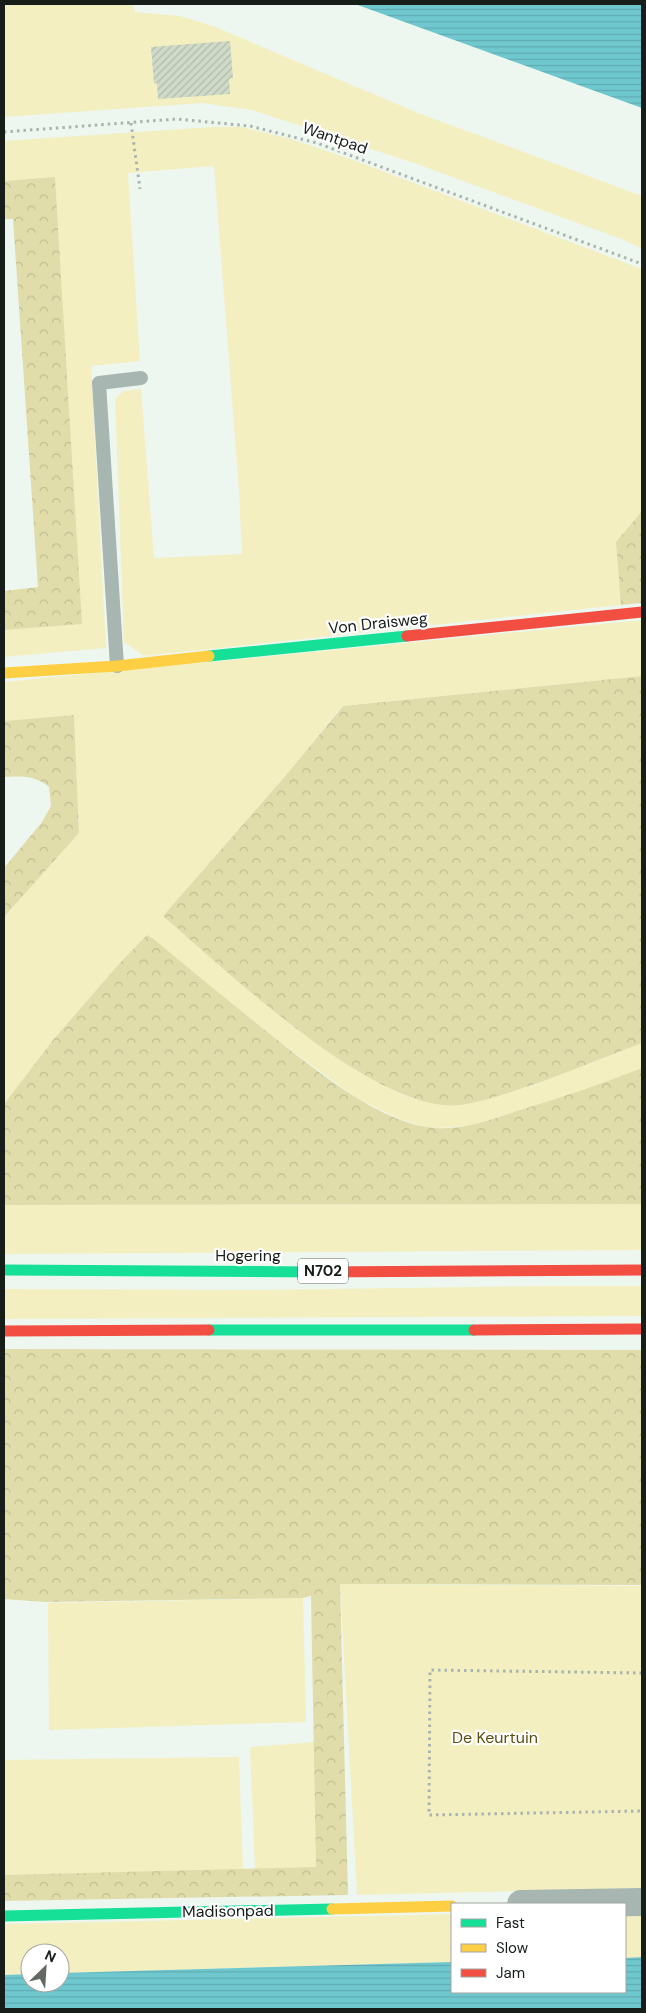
<svg xmlns="http://www.w3.org/2000/svg" width="646" height="2013" viewBox="0 0 646 2013" font-family="'DM Sans',sans-serif">
<defs>
<pattern id="forest-crowns" width="20" height="18" patternUnits="userSpaceOnUse" patternTransform="scale(1.25)"><rect width="20" height="18" fill="#e1ddab"/><path d="M2 6a3 3 0 1 1 6 0M12 15a3 3 0 1 1 6 0" fill="none" stroke="#c0bd92"/></pattern>
<pattern id="water-rules" width="6" height="5" patternUnits="userSpaceOnUse" patternTransform="scale(1.25)"><rect width="6" height="5" fill="#70c8cf"/><path d="M0 2.5h6" fill="none" stroke="#60abb1"/></pattern>
<pattern id="building-hatch" width="6" height="6" patternUnits="userSpaceOnUse" patternTransform="scale(1.25)"><rect width="6" height="6" fill="#d0dac8"/><path d="M-1 1l2-2M0 6l6-6M5 7l2-2" fill="none" stroke="#b2bbab"/></pattern>
</defs>
<rect width="100%" height="100%" fill="#edf7ef"/>
<!-- green -->
<path fill="#f3efc0" d="M4,4h129l2,8 45,4 33,10 205,87 224,83v53l-18,-9 -207,-76 -165,-54 -50,-7 -198,14z
M212,127h30l49,12 62,21 289,109v242l-14,16 -7,78 -477,51 -20,-14 -9,-243 8,-8 18,-2 13,169 88,-4 -3,-63 -25,-325 -86,7 12,188 -49,5 15,282 -102,9v-27l77,-6 -26,-446 -51,3v-40z
M642,620v56l-300,30 -55,68 -124,142 129,110 64,44 44,24 18,6h67l49,-15 108,-42v25l-60,23 -113,35 -32,2 -15,-2 -25,-8 -40,-20 -65,-47 -55,-43 -119,-43 -65,75 -49,64v-187l75,-84 -5,-118 -70,6v-39z
M642,1204v46l-638,4v-49z
M547,1286h95v30l-638,3v-30l254,1z
M340,1584l302,2v302l-285,7z
M303,1598l3,124 -257,8 -1,-127z
M314,1742l2,126 -61,1 -5,-122z
M239,1757l4,113 -239,5v-115z
M625,1910h17v48h-17z
M452,1914v48l-392,11v-20h-30v21l-26,1v-51z"/>
<!-- forest -->
<path fill="url(#forest-crowns)" d="M55,177l27,447 -78,6v-39l34,-4 -25,-368h-9v-38z
M642,511v92l-21,2 -5,-63z
M642,676v367c-43,16 -86,35 -131,49 -16,5 -33,11 -51,13 -83,10 -234,-135 -297,-189l124,-142 56,-68z
M74,715l5,118 -75,84v-49l38,-46 9,-16 -2,-19c-14,-12 -28,-11 -45,-10v-56z
M147,935l8,5c38,32 76,63 115,94 42,33 111,91 166,94 28,2 54,-8 81,-17 43,-13 84,-27 125,-43v136l-638,1v-101l49,-64 65,-75z
M4,1349l638,1v235l-302,-1 8,311 -344,6v-26l312,-8 -5,-271 -8,2 -258,4 -41,-3z"/>
<!-- water -->
<path fill="url(#water-rules)" d="M355,4h287v104z
M642,1957v52h-638v-34l26,-1v9h30v-10l392,-11v30h173v-34z"/>
<!-- building -->
<path fill="url(#building-hatch)" d="M230,41l3,37 -4,1 1,15 -72,5 -1,-16 -3,1 -3,-37z"/>
<g fill="none" stroke-linecap="round" stroke-linejoin="round">
<!-- path -->
<path stroke="#aab4af" stroke-width="3" stroke-dasharray="2.5 4" stroke-linecap="butt" d="M131,123l9,66
M4,132l173,-13 73,7 67,17 325,121
M642,1673l-212,-3 -1,145 213,-4"/>
<!-- lane -->
<path stroke="#a8b6b1" stroke-width="14" d="M117,666l-18,-283 42,-5"/>
<!-- street -->
<path stroke="#a8b6b1" stroke-width="28" d="M521,1904l121,-2"/>
<!-- fast -->
<path stroke="#16e098" stroke-width="11" d="M209,656l198,-20
M4,1270l312,2
M209,1330h265
M4,1916l328,-7"/>
<!-- slow -->
<path stroke="#ffcf43" stroke-width="11" d="M4,673l113,-7 92,-10
M332,1909l120,-3"/>
<!-- jam -->
<path stroke="#f24e42" stroke-width="11" d="M407,636l235,-24
M316,1272l326,-2
M474,1330l168,-1
M4,1331l205,-1"/>
</g>
<g text-anchor="middle" dominant-baseline="central" stroke-width="4.5" stroke-linejoin="round" paint-order="stroke">
<!-- shield labels -->
<rect fill="#fff" stroke="#5d615d" stroke-width="1" x="298" y="1258.5" width="50" height="25" rx="4"/>
<g font-size="15" font-weight="bold" fill="#171d18">
<text x="323" y="1271">N702</text>
</g>
<!-- street labels -->
<g font-size="16" fill="#171d18" stroke="#fff">
<text transform="translate(335 138) rotate(19)">Wantpad</text>
<text transform="translate(378 623) rotate(-6)">Von Draisweg</text>
<text x="248" y="1255">Hogering</text>
<text transform="translate(228 1911) rotate(-1)">Madisonpad</text>
</g>
<!-- park labels -->
<g font-size="16" fill="#5b4f0e" stroke="#fff">
<text x="495" y="1737">De Keurtuin</text>
</g>
</g>
<!-- border -->
<rect width="646" height="2013" fill="none" stroke="#171d18" stroke-width="10"/>
<!-- legend -->
<rect x="451" y="1903" width="175" height="90" fill="#ffffff" stroke="#a2a5a3"/>
<rect x="461" y="1919" width="25" height="8" fill="#16e098" stroke="#a2a5a3"/>
<text x="496" y="1928" font-size="15" fill="#171d18">Fast</text>
<rect x="461" y="1944" width="25" height="8" fill="#ffcf43" stroke="#a2a5a3"/>
<text x="496" y="1953" font-size="15" fill="#171d18">Slow</text>
<rect x="461" y="1969" width="25" height="8" fill="#f24e42" stroke="#a2a5a3"/>
<text x="496" y="1978" font-size="15" fill="#171d18">Jam</text>
<!-- north arrow -->
<g transform="translate(45 1968) rotate(25)"><circle r="24" fill="#ffffff" stroke="#a2a5a3"/>
<path d="M0-4L9 19L0 12L-9 19Z" fill="#626963"/>
<text y="-8" font-size="14" font-weight="bold" text-anchor="middle" fill="#171d18">N</text>
</g>
</svg>
